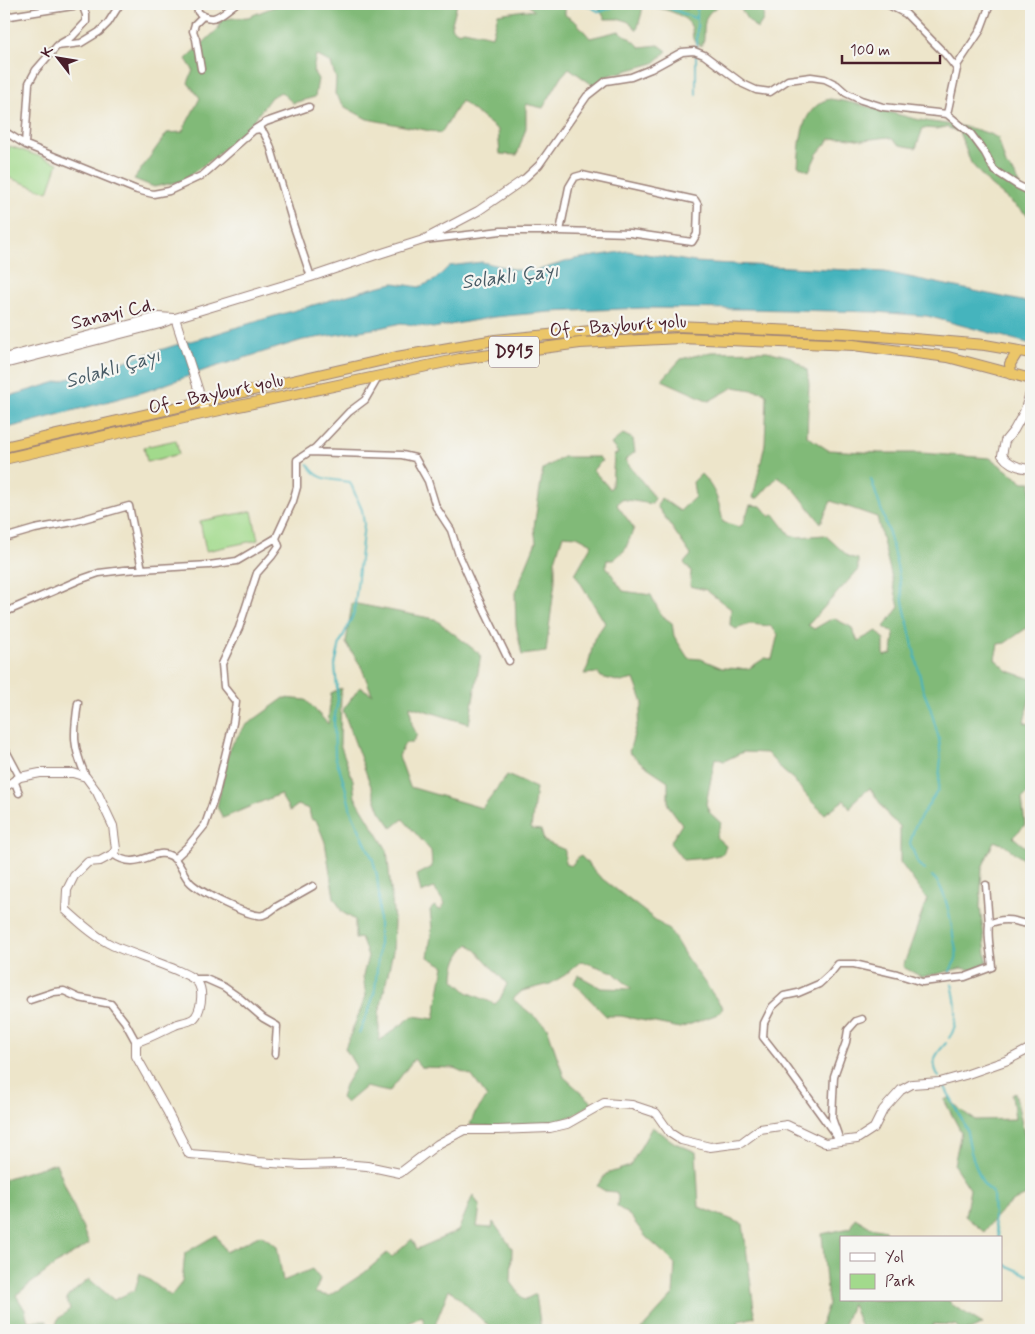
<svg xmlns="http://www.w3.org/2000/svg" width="1035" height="1334" viewBox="0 0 1035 1334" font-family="Mynerve,sans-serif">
<rect width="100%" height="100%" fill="#f6f6f2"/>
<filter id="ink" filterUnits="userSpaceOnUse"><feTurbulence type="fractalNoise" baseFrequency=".02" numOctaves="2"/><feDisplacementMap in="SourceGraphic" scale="10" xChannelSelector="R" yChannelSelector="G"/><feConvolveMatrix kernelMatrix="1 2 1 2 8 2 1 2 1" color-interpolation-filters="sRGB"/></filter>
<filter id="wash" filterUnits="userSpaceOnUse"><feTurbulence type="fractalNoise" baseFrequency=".0096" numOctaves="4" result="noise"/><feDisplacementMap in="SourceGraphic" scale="20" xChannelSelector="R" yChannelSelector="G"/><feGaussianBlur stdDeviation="1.12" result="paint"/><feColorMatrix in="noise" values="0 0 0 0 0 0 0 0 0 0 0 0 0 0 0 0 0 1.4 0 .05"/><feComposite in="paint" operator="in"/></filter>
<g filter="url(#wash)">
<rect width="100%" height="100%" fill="#ede5ca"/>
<!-- green -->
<path fill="#a2da8c" stroke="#767c5c" d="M10,146l48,17 -10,29 -44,-16v-13z
M176,440l3,14 -32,8 -3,-15z
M252,511l6,29 -52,11 -6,-30z"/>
<!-- forest -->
<path fill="#81ba78" stroke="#666c52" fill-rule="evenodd" d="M281,4h176l-6,23 6,5 7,-2 28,6 6,-22 27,-4 9,1 -7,-7h38v11l11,7 14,16 29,-7 16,11 5,5 19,-2 8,6 -13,12 -47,13 -13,10 -25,-18 -7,8 -19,32 -17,-4v24l-9,27 -17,-1 -2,-24 -37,-29 -20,32 -74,-14 -22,-12 -10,-13 1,-15 -5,-16 -15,-8 -3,16 5,8 -3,18 -22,6 -12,-11 -10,5 -17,23 -38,36 -34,25 -28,6 -20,-8 33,-46 15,-1 18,-34 -12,-15 5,-13 -7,-11 32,-30 4,-10 26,-2z
M579,4h97l11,6v-6h34c-12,8 -16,10 -17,26 0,6 1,10 -3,16l-8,-7c-1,-5 0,-11 -3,-15 -8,-12 -35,-18 -48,-18v6l-5,18c-11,-13 -16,-11 -32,-11l-8,-14z
M740,4h25l-1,2 -1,14 -6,9 -10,-10 -7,-11z
M830,99c31,4 59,14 90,21 26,5 54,5 78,18l8,27 8,8 8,18 9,5v22l-41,-33 -19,-22 -12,-31 -13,-5 -9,2 -14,-1 -7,20 -16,-3 -11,-8 -26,3 -19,-3 -14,2 -13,15 -8,17 -11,-5c2,-22 2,-49 21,-62 3,-3 7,-4 11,-5z
M767,351l24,6 16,13 2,14 -2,52 21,14 52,3h41l69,5 33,24h8v143l-26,18 -7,1 -3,15 13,12 23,8v14l-7,29 7,3v65l-9,9 3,26 -12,12 18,15v13l-27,-20 -10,-4 -12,27 -2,39 7,54 -13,9 -13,-2 -20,5 -19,4 -19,-10 24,-68 -27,-37v-36l-11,-9 -19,-29 -14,11 -6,10 -6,-9 -19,14 -13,-12 -19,-23 -10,-8 -16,-18 -24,-1 -19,9 -9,-3 -9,46 4,9 11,10 -5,14 10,9 -3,8 -17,4 -23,2 -13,-17 12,-19 -14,-19v-24l-24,-16 -15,-13 14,-49 -9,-24 -13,3 -20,-5 -3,-4 -14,1 4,-8 6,-27 11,-16 -30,-49 17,-30 -15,-8 -14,-1 -8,25v21l-9,71 -24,3 -6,-30 -1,-32 21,-51 -2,-15 9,-58 20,-12h36l3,4 -9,9 17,19 2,-3 2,-31 4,-2 -7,-9 12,-10 10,5 2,13 -10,8 30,38 -3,6 -31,-5 -4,6 17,23 -9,22 -12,10h-6l-1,6 17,25 28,4 10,20 11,8 2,13 14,22 13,1 21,9 26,1 17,-11 7,1 6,-25 -8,-8 -20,-2 -14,5 -6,-4 1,-16 -25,-19 -16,-4 1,-15 -7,-8 7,-8 -34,-49 4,-8 19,13 15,-14 -2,-15 8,-8c15,15 18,28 22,48l16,5 4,-3 7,-19 11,1 9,11 4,-3 16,21 8,2 27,-2 24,22 9,2v11l-50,55 6,4 19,-11 18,9 7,14 19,-10 7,8v17l8,-2 2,-21 -10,-6 15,-20 -22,-90 -46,-16 -10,22 -27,-34 -16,-13 -20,22h-5l12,-54 2,-48 -3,-4 -30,-5 -25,14 -47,-21 19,-21 30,-7z
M352,603l83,16 46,36 -12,69 -59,-18 2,19 5,10 -5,8h-7l-6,13 11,31 72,21 25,-33 29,13 -5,41 10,1 3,11 21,9v14l6,2 9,-11 20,22 71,55 15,25 37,51 -5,6 -38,14 -59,-12h-15l-32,-33 4,-8 23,13 31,1 -19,-17 -32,-11 -16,14 -15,9 -28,7 -9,8 34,28 17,50 29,26 -21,13 -26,9 -45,2 -31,-2 4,-10 13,-18 -15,-21 -18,-8 -33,-1 -7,-8 -25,33 -24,-5 -19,16 -5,-5 4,-13 11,-18 -11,-19 21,-52 -3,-20 5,-20 -7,-18 -6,1v-19l-13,-8 -8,-15 -9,-55 -8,-20 -6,-3 -2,-10 -11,-4 -8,6 -10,-17 -57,24 -6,-11 13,-60 15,-21 39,-28 22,2 22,24 3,-31 10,-5 -1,56 13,36 2,17 32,53 7,71 -1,30 -14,63v27l34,-25 21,3 10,-53 -16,-9 4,-29 -2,-18 4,-4 6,4 5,-6 -11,-16 -13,5 -4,-18 15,-8 -1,-16 -28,-32 -11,9 -12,-17 -37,-101 17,-23 12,7 -11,-28 -15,-23zM469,944l7,6 31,34 -7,15 -5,5 -28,-12 -13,-12c0,-15 4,-26 15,-36z
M1015,1092l16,73v28c-25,10 -31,18 -47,39l-19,-16 5,-27 -16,-24 7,-33 -17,-32 5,-2 13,13 13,9 40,-1 -3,-25z
M652,1127l23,16 21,9 3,55 44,17 12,93 -16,4 -2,9h-96l32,-35 2,-31 -10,-10 -19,-17 -16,-21 -13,-10 1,-9 -2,-5 -11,-1 -8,-5 9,-12 24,-8z
M56,1163l33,81 -34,21 -39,30 9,15 3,11h19l5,9h-48v-151z
M473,1195l7,12 -3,20 15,1 1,-6 19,26 -1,34 13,18 12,-6 5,36h-48l-44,-41 -16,41h-7l-4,-14 -13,7 -3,7h-17l-12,-6 -10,6h-65l-5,-2 -27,1 -1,1h-215l4,-11 12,-10 -4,-11 23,-19 25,21 21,-10 5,-17 31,23 11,-14 3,-29 31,-18 10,17 35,-17 16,11 6,35 29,-12 8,10 -5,14 14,3 35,-23 23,-20 5,4 20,-18 5,10 41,-18z
M855,1218l15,9 16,3 2,8h-47v62h108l2,4 32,20 -13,6h-9l-6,-5 -22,-1 -1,6h-70l-10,-26 -10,26h-23l9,-26 -6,-70 28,-6z"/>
<!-- water -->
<path fill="#45b4bd" stroke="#486a74" d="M628,251l67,11 190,10 146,31v41l-104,-28 -51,-4 -130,-3 -102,-1 -94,4 -56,5 -61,11 -32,-5 -22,5 -76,12 -95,29 -61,22 -143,38v-33l9,-1 68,-20 98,-31 23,-6 59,-18 115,-33 18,-4 25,4 16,-7 14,-14 33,-4 36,8 17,1 40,-12z"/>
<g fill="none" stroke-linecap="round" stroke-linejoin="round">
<!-- stream -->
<path stroke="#45b4bd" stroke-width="2" d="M585,4l15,8 20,-8
M659,4l38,15
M692,4l5,5
M697,50v-41l8,-5
M696,94v-39
M308,464c10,18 24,15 42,18l12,28 2,14 -10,89 -14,30 -5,22 3,35 -4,20 1,36 10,30 6,25 22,49 4,16 2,19v53l-4,42 -5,17 -11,26
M871,479l18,54 8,33 7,40 19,84 7,17 9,32 2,19 -3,32 -23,36 -5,17 8,21 7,6
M932,876c13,10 19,44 21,59 1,8 5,16 3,24 -2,6 -6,8 -6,14
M949,1038c11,-14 7,-37 3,-54
M939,1077c-9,-16 -4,-22 7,-34
M945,1087l21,41 5,24 5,15 7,16 10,11 1,28 5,16
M1001,1263l27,12"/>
</g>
</g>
<g filter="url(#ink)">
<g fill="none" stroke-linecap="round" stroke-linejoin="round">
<!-- minor casing -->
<g stroke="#9c827a" stroke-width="9">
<path id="minor" d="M197,4l1,8c16,13 23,2 37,-8
M887,4l19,10 39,40 12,15
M4,17l75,-12 1,-1
M58,45l14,-8 14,-15v-7l-4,-11
M201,69l-5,-30 -3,-8 2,-7 8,-8
M947,114l11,-50 22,-33 9,-24v-3
M255,129l11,-7 43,-15
M4,131l22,14 111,45 16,4 16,-3 34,-16 51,-45 6,-1 4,4 6,12 24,82 17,50
M25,144l4,-61 7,-13 21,-24 24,-3 18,-11 9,-9 12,-19
M523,180l16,-15 48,-69 19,-15 25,-4 20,-8 31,-17 12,-1 10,4 39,29 13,6 14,2 18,-12 23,-3 14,2 12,6 9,8 15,7 22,7 64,7 24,20 14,19 9,17 23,15 14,7
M424,240l77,-9h59l70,2 62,9 5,-8 1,-29 -3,-5 -113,-25 -7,2 -6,10 -9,44
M309,452l93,3 13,3 13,23 8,26 15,23 8,25 16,36 34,70
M4,538l31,-9 38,-7 56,-16 13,63
M4,611l6,-1 69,-30 20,-7 25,-3 85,-5 28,-4 39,-23
M78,703c-5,33 -5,44 8,74
M4,747l16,30
M14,780l5,13
M113,854c25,19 41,-8 58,2 9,5 11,17 18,25 8,10 63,38 74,34 5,-1 9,-5 13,-8 12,-7 25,-14 37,-21
M174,859l14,-13 17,-21 11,-32 17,-70 3,-21 -12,-15 -2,-23 17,-36 18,-55 15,-17 7,-10 -3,-8 17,-37 4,-14v-27l18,-12 34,-36 16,-12 14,-24
M986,885l3,39
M193,979h13l18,8 17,12 22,19 14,8 -2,28
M30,1000l24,-8 10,-1 15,7 32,6 14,18 11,20
M838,1135l-6,-17 2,-42 12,-34 2,-12 8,-9 6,-2
M840,1141l-55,-76 -22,-28 1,-14 8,-16 12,-11 14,-3 21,-9 11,-10 8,-10h16l43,10 25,8 43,-5 27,-10c-1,-15 -5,-28 -3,-43 8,-4 17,-5 26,-3 6,2 9,3 16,2"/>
</g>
<!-- tertiary casing -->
<g stroke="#9c827a" stroke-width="10">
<path id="tertiary" d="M175,318l29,89
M4,358l154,-41 15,1
M4,364l156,-40 15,-6 136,-41 65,-22 47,-15 55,-29 45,-31
M1031,390l-7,22 -10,18 -9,11 -3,14c7,10 17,13 29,14
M4,786l4,-1 12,-8 20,-4h33l13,4 11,15 16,34 3,23 -3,5 -13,7 -12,1 -14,14 -7,14 -1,20c13,12 26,24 42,33 17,10 83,28 90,40 6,9 3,30 -5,36 -5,3 -13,4 -18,6 -13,6 -25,13 -39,17v14l31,55 22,43 40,3 29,5 43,3 42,-1 24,2 33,7 38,-29 26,-14h34l52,-2 17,-4 37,-21 28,2 24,8 14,20 11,7 29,7 31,-4 19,-14 27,-4 38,18 32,-4 17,-11 9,-18 18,-20 11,-6 28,-2 25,-7 43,-15 23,-12"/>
</g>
<!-- trunk casing -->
<g stroke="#9c827a" stroke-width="12">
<path id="trunk" d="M1011,374l-1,-10 8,-13
M4,447l393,-90 98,-17 107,-10 74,-4 168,7 141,12 46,8
M4,459l202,-46 254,-54 120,-16 101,-5 172,7 95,12 83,22"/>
</g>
<!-- minor -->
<use href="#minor" stroke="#fff" stroke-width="6"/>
<!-- tertiary -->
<use href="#tertiary" stroke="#fff" stroke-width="8"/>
<!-- trunk -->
<use href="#trunk" stroke="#ebc669" stroke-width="10"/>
</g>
</g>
<g text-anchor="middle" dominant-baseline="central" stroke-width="4.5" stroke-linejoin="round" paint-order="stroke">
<!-- shield labels -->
<rect fill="#f6f6f2" stroke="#7e6067" stroke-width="1" x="489" y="336.5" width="50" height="31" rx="4"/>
<g font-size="18" font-weight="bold" fill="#4a1f2b">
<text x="514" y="352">D915</text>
</g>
<!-- street labels -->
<g font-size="19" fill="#4a1f2b" stroke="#f6f6f2">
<text transform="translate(113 314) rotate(-13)">Sanayi Cd.</text>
<text transform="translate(618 326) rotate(-4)">Of - Bayburt yolu</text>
<text transform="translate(216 394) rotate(-12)">Of - Bayburt yolu</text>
</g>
<!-- water labels -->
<g font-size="20" font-style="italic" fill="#485b65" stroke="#f6f6f2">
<text transform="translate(510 277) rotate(-7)">Solaklı Çayı</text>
<text transform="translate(113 369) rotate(-16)">Solaklı Çayı</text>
</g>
</g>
<!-- margin -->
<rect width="1035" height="1334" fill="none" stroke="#f6f6f2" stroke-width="20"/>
<!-- legend -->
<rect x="840" y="1236" width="162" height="65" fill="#f6f6f2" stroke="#b1a0a2"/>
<rect x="850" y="1253" width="25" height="8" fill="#ffffff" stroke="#b1a0a2"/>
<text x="885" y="1262" font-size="15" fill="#4a1f2b">Yol</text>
<rect x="850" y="1274" width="25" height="15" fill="#a2da8c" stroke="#b1a0a2"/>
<text x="885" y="1286" font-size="15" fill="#4a1f2b">Park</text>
<!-- north arrow -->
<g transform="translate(58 58) rotate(301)" stroke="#f6f6f2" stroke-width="4" paint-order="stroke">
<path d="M0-4L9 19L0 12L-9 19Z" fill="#4a1f2b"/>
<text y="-8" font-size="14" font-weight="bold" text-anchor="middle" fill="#4a1f2b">K</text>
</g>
<!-- scale -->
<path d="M842 55v8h98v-8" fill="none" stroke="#4a1f2b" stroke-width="2.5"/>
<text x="850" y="55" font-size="15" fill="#4a1f2b" stroke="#f6f6f2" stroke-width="4" paint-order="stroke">100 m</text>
</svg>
